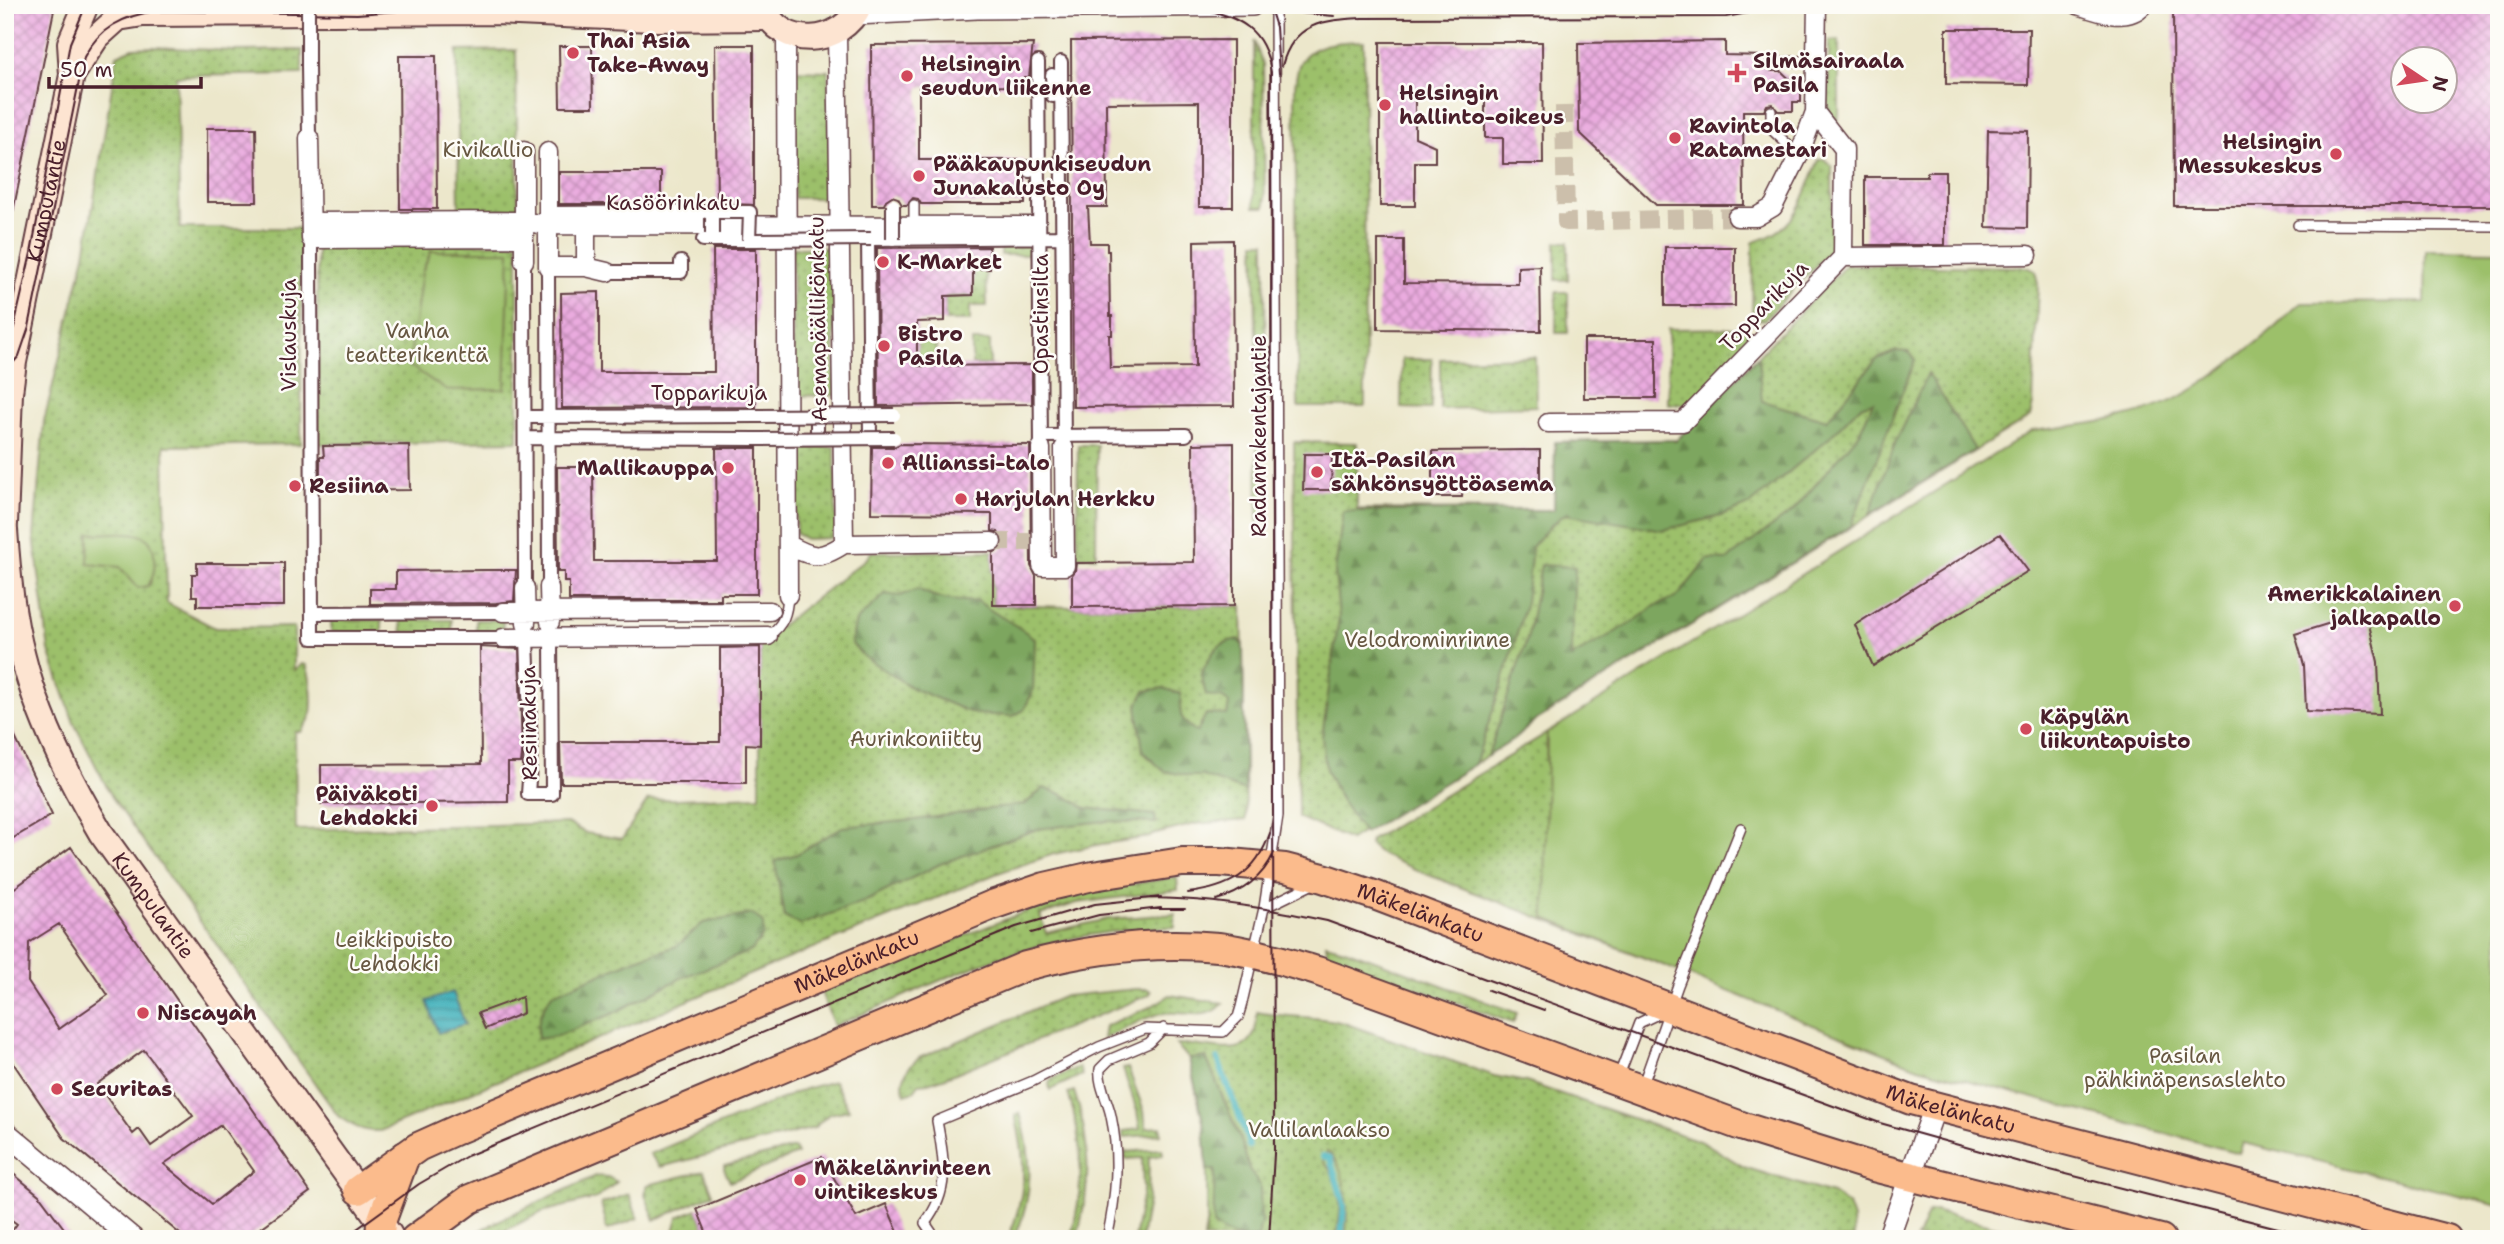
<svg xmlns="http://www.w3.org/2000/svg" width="2504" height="1244" viewBox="0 0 2504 1244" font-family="'Shantell Sans',sans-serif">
<defs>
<pattern id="grass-dots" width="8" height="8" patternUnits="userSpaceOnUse" patternTransform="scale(1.75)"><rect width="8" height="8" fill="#9cc06a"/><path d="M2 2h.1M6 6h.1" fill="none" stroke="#819b57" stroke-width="1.8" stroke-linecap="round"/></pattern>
<pattern id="forest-firs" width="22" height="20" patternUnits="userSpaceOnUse" patternTransform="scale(1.75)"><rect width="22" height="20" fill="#7da65e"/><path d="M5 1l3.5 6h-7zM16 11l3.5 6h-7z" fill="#68874e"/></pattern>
<pattern id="wetland-marsh" width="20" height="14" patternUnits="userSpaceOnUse" patternTransform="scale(1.75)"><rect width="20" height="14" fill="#9cc06a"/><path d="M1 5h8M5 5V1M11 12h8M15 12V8" fill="none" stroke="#819b57"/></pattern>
<pattern id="water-rules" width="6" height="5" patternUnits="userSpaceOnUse" patternTransform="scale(1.75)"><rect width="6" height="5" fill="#41b1bb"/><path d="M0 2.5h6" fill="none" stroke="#388f98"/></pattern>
<pattern id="building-cross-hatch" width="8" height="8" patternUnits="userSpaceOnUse" patternTransform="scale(1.75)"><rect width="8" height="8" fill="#eaabdf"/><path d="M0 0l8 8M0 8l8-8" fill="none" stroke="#c08bb5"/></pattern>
</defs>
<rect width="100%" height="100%" fill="#fdfcf7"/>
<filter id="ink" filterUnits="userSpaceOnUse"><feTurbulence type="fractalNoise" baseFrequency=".0143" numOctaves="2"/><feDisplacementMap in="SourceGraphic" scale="14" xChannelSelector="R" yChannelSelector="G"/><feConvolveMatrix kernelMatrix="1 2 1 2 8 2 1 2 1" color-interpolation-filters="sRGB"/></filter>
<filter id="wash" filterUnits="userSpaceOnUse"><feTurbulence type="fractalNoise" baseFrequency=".00686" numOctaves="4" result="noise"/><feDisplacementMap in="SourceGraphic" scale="28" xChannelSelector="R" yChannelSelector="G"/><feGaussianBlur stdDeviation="1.57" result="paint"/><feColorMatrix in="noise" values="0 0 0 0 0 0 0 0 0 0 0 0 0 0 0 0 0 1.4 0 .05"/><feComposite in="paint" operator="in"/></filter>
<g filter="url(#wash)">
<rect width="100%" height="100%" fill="#ece7cb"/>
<!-- grass -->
<path fill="url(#grass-dots)" stroke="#73704a" stroke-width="2" d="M1839,40v75l-1,6 -10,-9 1,-71z
M1254,41l9,23 2,143h-11z
M1364,41l1,366h-67l-3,-321c1,-7 2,-17 5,-23 11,-22 43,-21 64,-22z
M153,47l81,4 68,-1v24l-126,2 4,152h120l2,21 -1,195 -137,2 3,157 48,25 79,-1v44l8,-7 4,1c5,12 8,39 4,52 -1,5 -6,10 -9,15h-6l1,98 271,-7 19,10 36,6 26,-39 112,-4v-154l107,-84 4,-6 122,-1v54l79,2 170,-1 4,214 -51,4 -43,11 -2,2 -48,7 -48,10 -56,19 -221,90 -397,168c-17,1 -28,-5 -42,-15l-226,-319 -38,-74 -25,-72 -15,-115 10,-115 41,-166 32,-200 16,-7z
M516,50l2,159 -59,1 -2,-159z
M793,70l35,1 2,127h-36z
M1824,159l8,7 1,82 -69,72 -12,-1 1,-77c46,-12 48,-42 66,-82z
M1255,242h10l1,281 -8,-1z
M1556,242h12v38h-12z
M518,243v198l-200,3 -1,-197z
M1001,243h34v12h-34z
M792,248h41l2,147 -41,1z
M1846,265l183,2 6,4 3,12 -5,121 -3,13 -495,304 -22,19 -163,100 -52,-23 -4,-375 63,1v66l197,1 1,-68 122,-2z
M973,269h13l1,37h-17v15h-25v-25l28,-1z
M1556,292h12v41h-12z
M1744,328l12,12 -64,68 -5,-4h-19v-75z
M936,340v26h-19v-25z
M972,341h18v24h-18z
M1535,357l1,49 -96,3v-50z
M1402,359h30l-1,50 -30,-1z
M1078,445h19l-1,112h-19z
M795,447h40l1,80 -5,11 -25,1 -10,-5z
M331,620h51v12h-51z
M401,620h51v12h-50z
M476,620h27v12h-27z
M1547,733l-1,34 130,203 -250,-96 -44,-19 -12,-10 1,-5z
M1177,877l1,13 -101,13 -37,12 6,18 62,-14 67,-5v13c-62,1 -124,13 -183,33 -54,19 -106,45 -158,66l-13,-34 216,-85 57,-17z
M1326,944l19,5 172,64 -4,10 -185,-66z
M1136,989h12l3,3 -2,3 -203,82 -18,6 -9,1 -5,7 -9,3c-6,-14 3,-28 14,-36l146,-62z
M1170,995l53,8c-13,19 -38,8 -58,10 -17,1 -45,19 -62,26l2,-13 45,-19z
M1257,1012c29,6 58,3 87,11l150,53 32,6 179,61 39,24 88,27 16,11 5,14 1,20h-650l3,-21v-48h5l1,-7 -24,-104 -13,-15c37,-1 82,24 81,-32z
M1079,1067l3,8 -32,15 -1,-7 3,-4z
M1128,1068l16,43 2,17 15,-1v7l-37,3 -1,-6 17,-2 -3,-18 -14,-42z
M834,1081l15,29 -20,4 -15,14 -154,39 -10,-13 155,-65z
M1074,1091c17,50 18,97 2,148h-6c15,-50 14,-97 -2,-146z
M1020,1113c13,44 14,84 -6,126h-6c19,-46 19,-76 7,-124z
M794,1148l3,6 -67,28 -6,-13v-3z
M1162,1149l1,6 -14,2 -1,44 -7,38h-7l9,-48 -1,-33 -17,1v-7z
M704,1171l9,23 -58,26 -10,-25 2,-10z
M596,1176l12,1 9,5 -20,16 -55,14 -54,27h-17l-2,-3 41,-21z
M629,1194l9,24 -30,12 -3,-3 1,-5 -5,-18z
M697,1209l12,30h-37l6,-22z
M1935,1211l112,28h-131l12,-27z"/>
<!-- forest -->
<path fill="url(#forest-firs)" stroke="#646244" stroke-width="2" d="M1896,351l13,1 6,7 -64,167 -316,195 -22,19 -25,16 40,-120 13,-71 34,2 -4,90 62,-35 22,-16 23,-10 30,-37 19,1 66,-49 66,-77 14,-32 -13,4 -32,33 -78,66 -29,11 -58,14 -98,-16 -15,12 -18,21 -6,55 -16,57 -35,105 -111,69 -22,-31 -16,-32 -4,-33 17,-119 -4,-46 8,-61 211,-1 1,-68 122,-2 81,-84 4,45 65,19 50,-61z
M1928,373l47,77 -105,64 27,-76z
M918,589c21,11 36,13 60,12 18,15 39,23 57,38l-2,52 -9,19 -11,6 -39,-2 -62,-26 -49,-32 -12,-13 5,-22 29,-27 15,2z
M1239,639l4,7 2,145 -43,-15h-13l-25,-5 -21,-19 -6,-46 8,-15 18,-3 18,6c-2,21 -2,26 16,38l9,-18 21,1 2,-12 -6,-5 -17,-3 -5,-20c10,-21 14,-33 38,-36z
M1044,788l20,7 22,13 69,7 1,8 -51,-2 -67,8 -98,35 -74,37 -66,24 -16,-8 -9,-56 22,-7 45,-27 73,-7 110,-16z
M753,914l10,9v13l-12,15 -70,27 -69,36 -55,22 -19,3c-2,-18 4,-30 14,-45l87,-36 38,-12 26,-23z
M1206,1057l36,86 7,26 11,16 1,38 -3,14c-17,5 -32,-2 -45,-12l2,-55h-8l-3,-44 -15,-67z"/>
<!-- wetland -->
<path fill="url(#wetland-marsh)" stroke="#73704a" stroke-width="2" d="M1327,1151c21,15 22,64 18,88h-10c2,-10 5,-20 5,-29 1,-13 -7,-41 -17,-49z"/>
<!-- pitch -->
<path fill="#9cc06a" stroke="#73704a" stroke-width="2" d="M2426,250l73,1v954l-256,-62 -4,10 -321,-86 -373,-149 2,-185 485,-302c57,-7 116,-12 165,-44 27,-17 53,-39 77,-59 11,-9 16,-19 28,-25l123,-1z
M431,251h79l-5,138 -59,1 -37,-25 13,-93z
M89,533c21,3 63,-10 65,21 1,13 1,21 -6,32l-10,2 -18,-21 -32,-3z"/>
<!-- water -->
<path fill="url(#water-rules)" stroke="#466873" stroke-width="2" d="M453,992l12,32 -27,9 -11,-32z"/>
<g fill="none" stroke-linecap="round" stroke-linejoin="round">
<!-- stream -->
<path stroke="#41b1bb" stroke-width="6" d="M1218,1059c9,29 23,56 31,87
M1323,1156l7,2 14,47 -3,34"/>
</g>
<g id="blocks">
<!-- building -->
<path fill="url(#building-cross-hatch)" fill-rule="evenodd" d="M5,5h50l-42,207 -8,-1z
M2173,5h326v201h-325zM2403,60h42v42h-42z
M1946,29h83l-1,56 -82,-1z
M1233,40v167h-34v-105l-93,1 1,104h-19l2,36h17v8h2l1,65h2v19h-3l1,33 85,-1 -1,-126 39,-1 1,166 -161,1 -2,-366z
M1725,41v14l40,1 6,5 -2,5 2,5h10l20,19v12h-8v9h-15l-6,-7 -5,1 -3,6h-21l1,94h-88l-77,-73 -1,-89z
M1380,42h162l1,122h-40v-26h-18v-46h-70v45l20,9v16h-20v44h-35z
M1033,44l-4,33h-5v9l-105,1v73h106l-4,7 4,11v26h-104l-3,-5 -5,-1 -6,7h-5l-4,-7 -6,-2 -6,4 -2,5h-12l-1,-160z
M715,45h39v160l-37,-2z
M559,46h33l1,61h-33z
M399,56h37l1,153h-37z
M207,128h49l1,74h-50z
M1988,130l40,1 -1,97 -41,-1z
M559,172h102v32h-102z
M1927,172h18v73h-80v-68h62z
M1378,240h26v43l114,1v-17l22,-1 1,65 -163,-2z
M989,247l1,22h-17v26l-28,1v25l-28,1v44l115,-1v39l-154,2 -1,-158z
M1665,247h70v59h-70z
M713,249h43v158l-194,1 -1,-115 38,-1v80h115z
M1584,339h72v59h-72z
M1234,443v163l-162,1v-32l3,-4 1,-8 118,-1 -1,-118z
M900,444l130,1 1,121 5,10v29h-43v-52l9,-5 1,-7 -5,-9 -6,-1v-17l-121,-1 1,-66h22z
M409,445l1,45 -86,1v-13l-4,1v-22h4l-1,-11z
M716,448h41v146h-36v6h-152v-18h-5v-10h-6l-1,-105h36l1,94h123z
M1540,450v35h-77l-1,12h-29v-46z
M1304,454h28l-1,36h-28z
M2000,534l28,37 -155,95 -18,-41z
M197,563h87v43h-87v-10h-5v-22h5z
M485,570h31l-2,31 -18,2 -126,1v-15h26v-18z
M2366,612l12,50 2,52 -74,-3 -2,-46 -9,-31z
M480,647l39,2 3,107 -1,7h-13v39l-187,2v-39l160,-1z
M760,647v98l-14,-1v39h-185l-1,-41h160v-94z
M5,716l47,99 -47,28z
M71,847l239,345 -64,47h-60l-122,-101 -59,-87v-156zM59,924l49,71 -49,34 -31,-47 1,-39zM144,1050l49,66 -42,30 -12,-17 -6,5 -36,-50zM221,1125l33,46 -42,33 -48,-40z
M522,997l1,16 -38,16 -7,-16z
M822,1157l34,60 30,-13 15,35h-192l-12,-30z
M5,1167l34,28 33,44h-66l11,-15 -12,-9z"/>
</g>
</g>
<g filter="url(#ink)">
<use href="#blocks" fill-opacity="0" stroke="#623d43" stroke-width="2"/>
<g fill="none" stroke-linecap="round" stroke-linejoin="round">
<!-- minor-tunnel -->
<path stroke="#ccbfab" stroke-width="18" stroke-dasharray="18 9" stroke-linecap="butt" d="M1564,106l2,116 171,-5
M992,542h44"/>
<!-- service casing -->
<g stroke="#623d43" stroke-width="12">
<path id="service" d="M1776,66l9,-4 30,-2
M1771,111v18l28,26
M914,205v21
M2298,225l201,1
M768,636c16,-11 19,-23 20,-41
M1264,908l51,-25
M1618,1078l21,-55 23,-11
M1642,1087l36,-102 63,-157
M936,1239l-11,-16c26,-33 19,-63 12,-102l96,-40 66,-34 46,-18 78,3 15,-15 3,-10 23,-99 14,-92 -3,-811
M1107,1239c9,-42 13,-81 4,-123 -3,-15 -13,-32 -11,-47l9,-9 40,-17 15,-15"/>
</g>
<!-- pedestrian casing -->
<g stroke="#623d43" stroke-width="16">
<path id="pedestrian" d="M1038,62l3,386
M1061,62l3,386
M308,65l1,73
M1052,75l1,21
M1030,171v-4
M548,213l158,-1
M311,239l1,399h191
M868,239l2,199
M871,239l192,-2
M703,240h53
M524,261l1,327
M548,267l1,320
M607,272h74v-10
M817,415v23
M525,417l233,-1
M1041,436l145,-1
M525,438l232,1
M312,613l191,-1
M527,638l4,113 -3,43h24l-1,-156"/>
</g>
<!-- minor casing -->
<g stroke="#623d43" stroke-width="21">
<path id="minor" d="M2078,5c20,7 49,18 65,0
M786,32l2,563
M1815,112l29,37 -1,108
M309,138l2,101 213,-1
M524,151v110
M548,152v115h38
M1737,217h19l17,-10 26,-52 16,-43 2,-107
M311,222l207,-1 30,4 487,1
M586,225v42l21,5
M1548,423l135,-1 160,-165 185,-2
M1041,448l1,118h23l-1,-118
M844,544l148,-2
M789,545c24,13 31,15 55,-1l-7,-512
M549,587l1,35
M525,588l1,35
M503,612l267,-1
M503,638l265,-2"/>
</g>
<!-- tertiary casing -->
<g stroke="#623d43" stroke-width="24">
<path id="tertiary" d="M856,14l121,-6 275,-3
M5,1132l128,107
M1888,1239l47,-132"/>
</g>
<!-- secondary casing -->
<g stroke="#623d43" stroke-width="28">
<g id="secondary">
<path d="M763,6c17,45 79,40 97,-1"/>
<path d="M72,75l25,-38 21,-19 25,-4 353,-2 157,7 117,-1"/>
<path id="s1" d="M5,524l5,-131 4,-31 58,-287 -2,-32 16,-38"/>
<path id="s2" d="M5,530c3,43 7,86 18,127 15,61 46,122 78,176l289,402"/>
</g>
</g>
<!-- primary casing -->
<g stroke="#623d43" stroke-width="32">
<g id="primary">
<path id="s3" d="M358,1190l60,-43 40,-18 534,-224 53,-18 48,-11 89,-14h38l65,6 38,10 54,18 534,204 536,139"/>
<path d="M380,1239l1,-17 24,-66"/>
<path d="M415,1239l55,-40 556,-233c63,-17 128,-25 192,-19 33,4 67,15 99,24l427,156 129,40 288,72"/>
</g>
</g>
<!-- service -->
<use href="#service" stroke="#fff" stroke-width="9"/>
<!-- pedestrian -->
<use href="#pedestrian" stroke="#fff" stroke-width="12"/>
<!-- minor -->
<use href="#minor" stroke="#fff" stroke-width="18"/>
<!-- tertiary -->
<use href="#tertiary" stroke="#fff" stroke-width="21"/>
<!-- secondary -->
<use href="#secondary" stroke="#fde4d1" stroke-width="24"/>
<!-- primary -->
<use href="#primary" stroke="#fbbb8c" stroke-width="28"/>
<!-- tram -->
<path stroke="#4a1f2b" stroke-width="2" d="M842,5l58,4 342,-1 92,8
M1269,5l7,22 3,47
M1201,8c39,10 63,20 70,64l3,1082 -5,85
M1282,66c11,-43 41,-46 80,-48l364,-1 22,-4 16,-8
M5,352l9,-25 17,-74 39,-210 16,-38
M5,372l14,-16 10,-29 55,-270c15,-29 39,-41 71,-46l202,3 123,-9
M1188,893c41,-5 68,-19 82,-60
M1151,898c60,1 118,10 176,23l553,202 143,40 298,76
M1216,900c26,-7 47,-23 58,-47
M1154,909h31
M1031,933l68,-18 62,-7
M1488,990l56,20
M343,1239l76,-55 48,-28 549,-229 79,-23 66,-7"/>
<!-- pedestrian-bridge casing -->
<g stroke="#623d43" stroke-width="16" stroke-linecap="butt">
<path id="pedestrian-bridge" d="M308,5v60
M893,205v34
M706,212h44l-1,28
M712,234v-22
M756,240l115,-1
M758,416l136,-1
M757,439l137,-1"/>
</g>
<!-- pedestrian-bridge -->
<use href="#pedestrian-bridge" stroke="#fff" stroke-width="12"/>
</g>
</g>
<!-- markers -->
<g fill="#d1495b" stroke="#fdfcf7" stroke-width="2.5">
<circle cx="573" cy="53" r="7"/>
<path d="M1733.5 62.5h7v7h7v7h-7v7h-7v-7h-7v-7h7z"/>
<circle cx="907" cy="76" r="7"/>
<circle cx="1385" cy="105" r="7"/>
<circle cx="1675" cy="138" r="7"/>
<circle cx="2336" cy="154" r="7"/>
<circle cx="919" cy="176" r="7"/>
<circle cx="883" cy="262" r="7"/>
<circle cx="884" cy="346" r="7"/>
<circle cx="888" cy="463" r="7"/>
<circle cx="728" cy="468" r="7"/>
<circle cx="1317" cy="472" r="7"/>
<circle cx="295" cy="486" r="7"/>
<circle cx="961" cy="499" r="7"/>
<circle cx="2455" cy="606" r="7"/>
<circle cx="2026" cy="729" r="7"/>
<circle cx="432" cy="806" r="7"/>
<circle cx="143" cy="1013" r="7"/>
<circle cx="57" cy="1089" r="7"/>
<circle cx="800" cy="1180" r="7"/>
</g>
<g text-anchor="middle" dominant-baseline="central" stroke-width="5" stroke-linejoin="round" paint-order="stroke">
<!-- poi labels -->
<g font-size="21" font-weight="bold" fill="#4a1f2b" stroke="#fdfcf7" text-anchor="start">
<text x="587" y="41">Thai Asia<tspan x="587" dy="24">Take-Away</tspan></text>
<text x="1753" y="61">Silmäsairaala<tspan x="1753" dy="24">Pasila</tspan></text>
<text x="921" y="64">Helsingin<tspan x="921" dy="24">seudun liikenne</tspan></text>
<text x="1399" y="93">Helsingin<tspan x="1399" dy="24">hallinto-oikeus</tspan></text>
<text x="1689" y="126">Ravintola<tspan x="1689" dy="24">Ratamestari</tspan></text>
<text x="2322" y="142" text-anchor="end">Helsingin<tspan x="2322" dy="24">Messukeskus</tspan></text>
<text x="933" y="164">Pääkaupunkiseudun<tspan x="933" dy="24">Junakalusto Oy</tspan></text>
<text x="897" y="262">K-Market</text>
<text x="898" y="334">Bistro<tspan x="898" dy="24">Pasila</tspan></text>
<text x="1331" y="460">Itä-Pasilan<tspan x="1331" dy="24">sähkönsyöttöasema</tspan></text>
<text x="902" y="463">Allianssi-talo</text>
<text x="714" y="468" text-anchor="end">Mallikauppa</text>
<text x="309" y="486">Resiina</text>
<text x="975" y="499">Harjulan Herkku</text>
<text x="2441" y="594" text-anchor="end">Amerikkalainen<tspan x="2441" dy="24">jalkapallo</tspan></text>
<text x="2040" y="717">Käpylän<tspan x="2040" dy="24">liikuntapuisto</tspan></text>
<text x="418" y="794" text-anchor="end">Päiväkoti<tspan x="418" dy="24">Lehdokki</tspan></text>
<text x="157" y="1013">Niscayah</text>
<text x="71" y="1089">Securitas</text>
<text x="814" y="1168">Mäkelänrinteen<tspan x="814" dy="24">uintikeskus</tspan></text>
</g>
<!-- park labels -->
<g font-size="21" fill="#675741" stroke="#fdfcf7">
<text x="488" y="150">Kivikallio</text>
<text x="417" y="331">Vanha<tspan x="417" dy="24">teatterikenttä</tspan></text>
<text x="1427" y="640">Velodrominrinne</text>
<text x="916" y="739">Aurinkoniitty</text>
<text x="394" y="940">Leikkipuisto<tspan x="394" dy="24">Lehdokki</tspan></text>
<text x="2185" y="1056">Pasilan<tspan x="2185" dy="24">pähkinäpensaslehto</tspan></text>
<text x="1319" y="1130">Vallilanlaakso</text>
</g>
<!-- street labels -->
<g font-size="21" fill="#4a1f2b" stroke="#fdfcf7">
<text stroke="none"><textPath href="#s1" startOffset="327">Kumpulantie</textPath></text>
<text x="673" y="203">Kasöörinkatu</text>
<text transform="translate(1764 306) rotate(-46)">Topparikuja</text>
<text transform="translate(1041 314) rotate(-90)">Opastinsilta</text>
<text transform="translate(818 319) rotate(-91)">Asemapäällikönkatu</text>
<text transform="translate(289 335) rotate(-90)">Vislauskuja</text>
<text x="709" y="393">Topparikuja</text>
<text transform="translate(1259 436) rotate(-90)">Radanrakentajantie</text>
<text transform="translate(529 723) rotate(-91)">Resiinakuja</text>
<text stroke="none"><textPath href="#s2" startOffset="411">Kumpulantie</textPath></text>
<text stroke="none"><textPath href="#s3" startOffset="1138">Mäkelänkatu</textPath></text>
<text stroke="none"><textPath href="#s3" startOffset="550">Mäkelänkatu</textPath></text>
<text stroke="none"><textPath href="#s3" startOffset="1704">Mäkelänkatu</textPath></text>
</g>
</g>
<!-- margin -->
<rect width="2504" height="1244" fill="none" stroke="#fdfcf7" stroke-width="28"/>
<!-- north arrow -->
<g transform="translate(2424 80) rotate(103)"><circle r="33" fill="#fdfcf7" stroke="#b5a4a5" stroke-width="2"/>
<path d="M0-5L12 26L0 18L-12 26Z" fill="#d1495b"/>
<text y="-10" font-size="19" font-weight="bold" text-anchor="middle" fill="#4a1f2b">N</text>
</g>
<!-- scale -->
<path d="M49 77v10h152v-10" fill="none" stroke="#4a1f2b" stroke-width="3.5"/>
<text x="60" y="77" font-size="21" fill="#4a1f2b" stroke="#fdfcf7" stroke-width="5" paint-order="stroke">50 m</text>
</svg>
